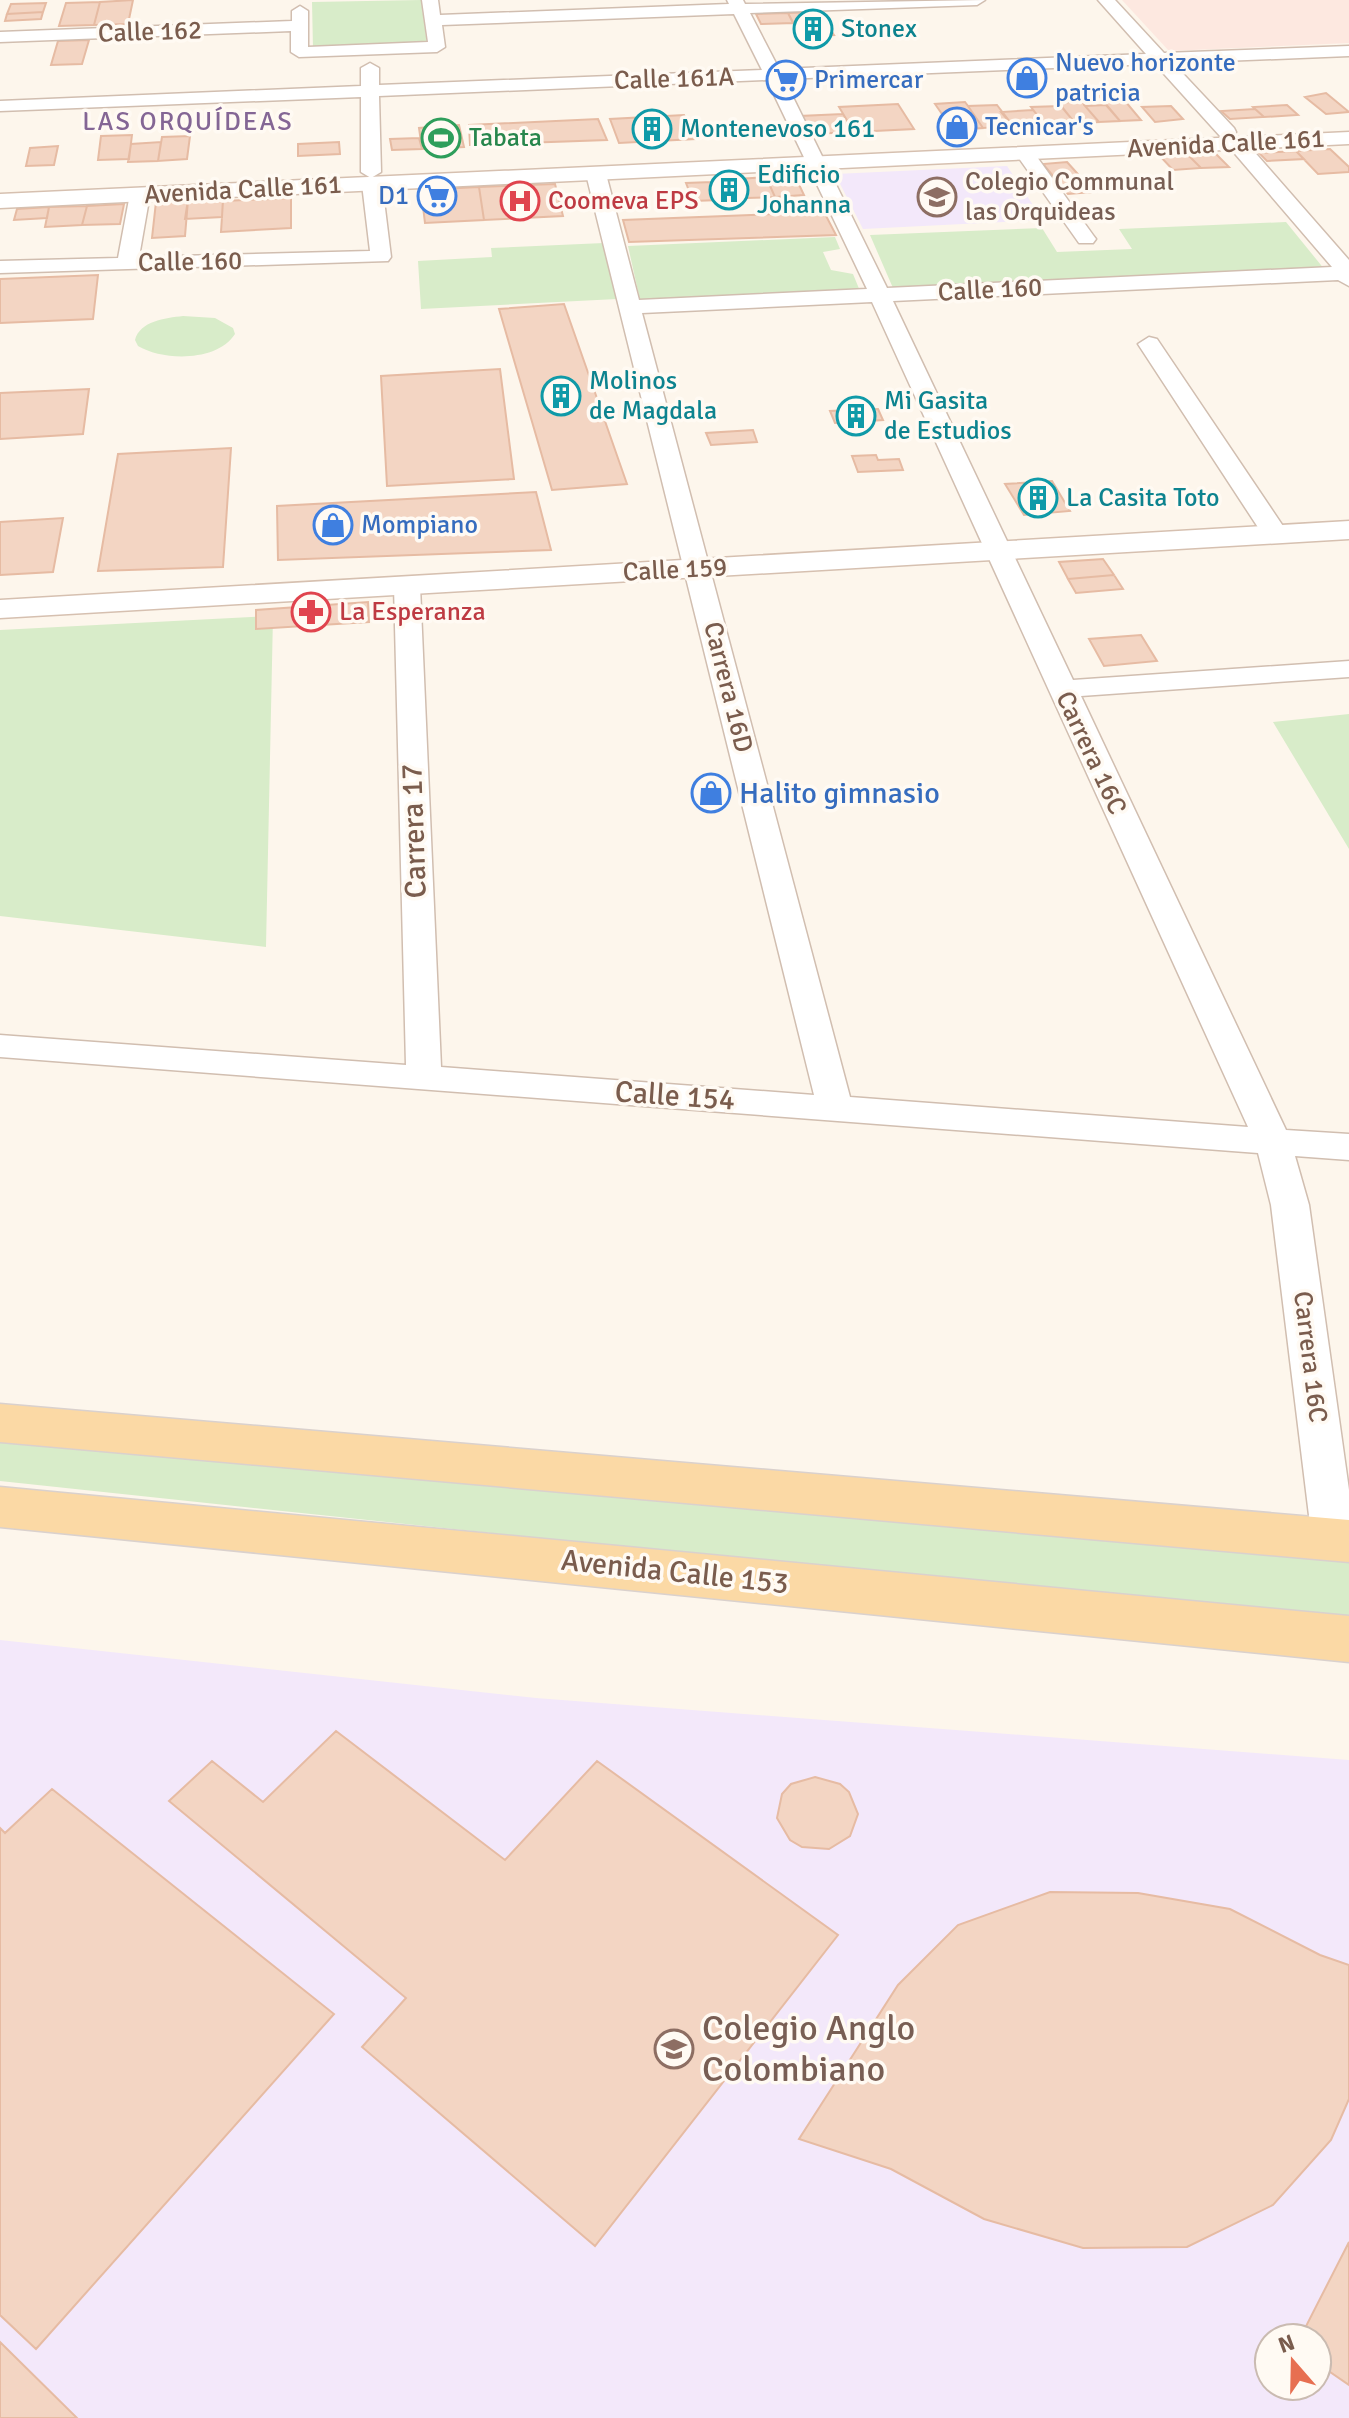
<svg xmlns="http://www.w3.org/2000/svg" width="1349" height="2418" viewBox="0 0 1349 2418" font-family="Signika,sans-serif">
<rect width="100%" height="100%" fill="#fdf6ec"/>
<!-- commercial -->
<path fill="#fde8e0" d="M1122,0h227v43l-180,8z"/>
<!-- education -->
<path fill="#f3e8fa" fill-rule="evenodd" d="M1007,166l36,54 -180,9 -28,-55z
M0,1640l536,58 813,62v658h-1349zM1269,2338h48v48h-48z"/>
<!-- green -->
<path fill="#d8ecc9" d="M421,0l6,44 -114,5 -1,-47z
M1286,222l39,48 -432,18 -23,-53 172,-7 15,24 75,-3 -13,-20z
M835,237l5,12 -17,3 8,18 22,4 7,17 -220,9 -12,-54z
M604,243l13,56 -196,10 -3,-48 74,-4 -1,-9z
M183,316l32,2 18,10 2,6c-18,28 -72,27 -97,12l-3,-6c5,-19 30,-22 48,-24z
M273,616l-7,331 -266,-31v-286z
M1349,714v135l-76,-127z
M0,1440l1349,121v63l-1349,-143z"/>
<!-- building -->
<path fill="#f3d5c3" stroke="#e6bba3" stroke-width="2" d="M133,0l-5,24 -34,1 6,-23z
M100,2l-6,23 -35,1 7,-23z
M46,3l-3,9 -36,2 4,-10z
M43,12l-2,7 -36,2 2,-7z
M819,12l15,23 -33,2 -13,-24z
M788,13l5,10 -32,1 -5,-10z
M89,40l-7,24 -31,1 7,-24z
M1326,93l23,19 -23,2 -21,-17z
M1120,95l21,25 -21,1 -21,-25z
M1082,101l3,5 14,16 -24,1 -16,-20z
M965,102l3,4 15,22 -30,2 -18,-26z
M898,104l16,25 -60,3 -15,-25z
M997,105l16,21 -30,2 -15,-22z
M1106,105l14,16 -21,1 -14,-16z
M1287,105l11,10 -34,2 -11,-10z
M1061,106l14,17 -30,2 -14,-18z
M1171,106l12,13 -28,3 -13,-15z
M1255,109l9,8 -34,2 -9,-8z
M1033,110l12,15 -32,1 -12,-14z
M843,114l11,18 -44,2 -10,-18z
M684,115l11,24 -76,4 -9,-24z
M598,119l9,21 -137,5 -1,-20z
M459,125l5,22 -42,2 -3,-21z
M754,126l5,10 -36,2 -5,-10z
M132,135l-3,24 -31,1 3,-24z
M190,136l-3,23 -29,2 4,-24z
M419,138l3,11 -30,1 -2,-11z
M161,142l-3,19 -30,1 3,-18z
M339,142l1,12 -42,2v-12z
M58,146l-4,19 -28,1 4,-18z
M1330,149l19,18v5l-31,2 -22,-23z
M1296,151l8,8 -37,2 -8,-8z
M1215,153l14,14 -28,1 -14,-14z
M1187,154l14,14 -28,2 -13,-14z
M1067,162l27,30 -26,2 -25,-30z
M795,176l9,19 -29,2 -9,-20z
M766,177l9,20 -28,1 -9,-19z
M739,181l8,17 -28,2 -7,-18z
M712,182l7,18 -26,1 -7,-18z
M555,184l8,32 -79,4 -5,-33z
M479,187l5,33 -59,3 -4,-33z
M223,198l-1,19 -37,2 3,-19z
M291,198v30l-70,4 2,-31z
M188,200l-3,36 -33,2 4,-36z
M124,204l-4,20 -38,1 5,-19z
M87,206l-5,19 -37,2 4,-20z
M49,207l-2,11 -33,2 3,-11z
M824,212l12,23 -207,7 -6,-22z
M98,275l-5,44 -93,4v-44z
M564,304l63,180 -75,6 -53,-181z
M500,369l14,110 -127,7 -6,-110z
M89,389l-6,45 -83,5v-46z
M878,409l5,11 -48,3 -5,-12z
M753,430l4,12 -46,3 -5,-12z
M231,448l-8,119 -125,4 20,-117z
M876,455l2,5 21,-1 4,11 -45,2 -6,-16z
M1052,481l18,30 -46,4 -19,-31z
M536,492l15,58 -273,10 -1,-54z
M63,518l-10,54 -53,3v-53z
M1103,559l11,16 -46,4 -9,-17z
M1114,575l9,14 -47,4 -8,-14z
M368,602l1,20 -113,7v-19z
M1141,635l16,26 -53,5 -15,-27z
M336,1731l169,129 92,-99 241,174 -243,311 -233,-199 44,-49 -237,-197 43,-40 51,41z
M815,1777l25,7 9,8 9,22 -8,22 -21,13 -27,-2 -12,-7 -13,-22 5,-24 9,-10z
M52,1789l282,225 -298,335 -36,-34v-487l5,5z
M1050,1892l88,1 92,16 90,46 29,10v134l-18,41 -58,65 -86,42 -104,1 -99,-29 -93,-50 -92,-30 99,-154 60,-60z
M1349,2242v143l-32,-22v-25h-17z
M0,2342l77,76h-77z"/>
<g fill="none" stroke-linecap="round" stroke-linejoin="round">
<!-- street casing -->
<g stroke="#d1beb0" stroke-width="3">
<path id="street" d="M422,0h16l2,15 289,-11 -2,-4h16l2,4 240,-4 -8,5 -227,8 29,56 367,-15 -48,-54h17l49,53 185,-7v10l-176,7 61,65 2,4 -2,4h-14l-65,-72 -371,15 103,209 445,-21 -102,-119 -2,-4 2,-4h14l105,120v26l-11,-6 -445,21 180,379 276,-19v16l-268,19 205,434 63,4v26l-54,-4 14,49 40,285v63l-15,5 -16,-5 -6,-13 -41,-335 -13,-52 -1258,-96v-22l406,30 -12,-479 4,-6h18l4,6 21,481 373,28 -228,-921 10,-6 10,6 33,126 228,-11 -100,-209 -388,16 2,76 -10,6 -10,-6v-75l-361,14v-10l361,-15v-18l9,-5 9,5v17l383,-15 -28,-56 -292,11 3,22 -8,5 -138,5 -8,-5v-21l-291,11v-10l292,-11v-10l8,-5 8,5v36l120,-5zM872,302l376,825 -398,-30 -208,-784z
M1025,148l7,2 61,85 3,4 -3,4h-14l-63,-89z
M372,178l10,6 9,73 -3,4 -388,12v-12l118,-3 12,-64 10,-6 10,6 -11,63 231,-6 -8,-67z
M1149,337l8,2 132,196 -4,5h-18l-4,-5 -125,-191z"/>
</g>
<!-- secondary casing -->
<g stroke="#d6c0b0" stroke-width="3">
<path id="secondary" d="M1349,132v12l-1349,64v-14z
M1349,521v18l-1349,79v-18z"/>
</g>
<!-- primary casing -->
<g stroke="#dad1cd" stroke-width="3">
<path id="primary" d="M0,1404l1349,116v42l-1349,-120z
M0,1487l1349,129v46l-1349,-135z"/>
</g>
<!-- street -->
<use href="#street" fill="#fff" fill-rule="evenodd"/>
<!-- secondary -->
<use href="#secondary" fill="#fff" fill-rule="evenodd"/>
<!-- primary -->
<use href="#primary" fill="#fbd9a5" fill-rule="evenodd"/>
</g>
<!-- icons -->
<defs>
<g id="building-ring" transform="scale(2)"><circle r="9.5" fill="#fffaf3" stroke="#0f9aa8" stroke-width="1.5"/><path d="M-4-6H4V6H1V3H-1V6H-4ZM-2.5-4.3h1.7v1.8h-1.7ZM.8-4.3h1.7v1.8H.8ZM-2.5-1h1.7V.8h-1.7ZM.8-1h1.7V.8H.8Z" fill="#0f9aa8"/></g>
<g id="shop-ring" transform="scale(2)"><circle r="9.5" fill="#fffaf3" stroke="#3f7fe0" stroke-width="1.5"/><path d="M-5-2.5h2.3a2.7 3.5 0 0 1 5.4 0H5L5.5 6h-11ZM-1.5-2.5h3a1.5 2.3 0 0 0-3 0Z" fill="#3f7fe0"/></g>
<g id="supermarket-ring" transform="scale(2)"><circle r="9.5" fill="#fffaf3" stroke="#3f7fe0" stroke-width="1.5"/><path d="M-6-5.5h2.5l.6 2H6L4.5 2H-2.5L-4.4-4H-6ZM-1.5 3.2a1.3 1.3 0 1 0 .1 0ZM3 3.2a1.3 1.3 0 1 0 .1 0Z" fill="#3f7fe0"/></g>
<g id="stadium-ring" transform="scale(2)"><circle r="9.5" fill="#fffaf3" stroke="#2e9e5b" stroke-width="1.5"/><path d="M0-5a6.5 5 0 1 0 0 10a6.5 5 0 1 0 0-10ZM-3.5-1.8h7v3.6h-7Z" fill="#2e9e5b"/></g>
<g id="school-ring" transform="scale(2)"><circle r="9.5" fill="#fffaf3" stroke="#8d6e63" stroke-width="1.5"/><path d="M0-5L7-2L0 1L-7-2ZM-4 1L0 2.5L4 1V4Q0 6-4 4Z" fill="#8d6e63"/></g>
<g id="hospital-ring" transform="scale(2)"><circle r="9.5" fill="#fffaf3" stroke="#e0444e" stroke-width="1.5"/><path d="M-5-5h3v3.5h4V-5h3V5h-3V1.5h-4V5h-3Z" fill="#e0444e"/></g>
<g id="pharmacy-ring" transform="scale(2)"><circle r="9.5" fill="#fffaf3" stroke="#e0444e" stroke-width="1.5"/><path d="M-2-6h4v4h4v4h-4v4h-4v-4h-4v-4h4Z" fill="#e0444e"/></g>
</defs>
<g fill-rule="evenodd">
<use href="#building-ring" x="813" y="29"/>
<use href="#shop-ring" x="1027" y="78"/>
<use href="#supermarket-ring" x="786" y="80"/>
<use href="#shop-ring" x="957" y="127"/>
<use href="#building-ring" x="652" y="129"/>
<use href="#stadium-ring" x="441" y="138"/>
<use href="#building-ring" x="729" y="190"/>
<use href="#supermarket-ring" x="437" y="196"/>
<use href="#school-ring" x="937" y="197"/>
<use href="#hospital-ring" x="520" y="201"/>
<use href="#building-ring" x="561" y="396"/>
<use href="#building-ring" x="856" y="416"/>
<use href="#building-ring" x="1038" y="498"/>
<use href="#shop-ring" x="333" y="525"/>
<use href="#pharmacy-ring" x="311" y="612"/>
<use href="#shop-ring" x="711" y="793"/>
<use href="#school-ring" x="674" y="2049"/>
</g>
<g text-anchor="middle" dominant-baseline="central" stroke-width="7" stroke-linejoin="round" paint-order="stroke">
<!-- far-culture labels -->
<g font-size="26" fill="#0d838f" stroke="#fffaf3" text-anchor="start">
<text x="841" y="29">Stonex</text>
<text x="680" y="129">Montenevoso 161</text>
<text x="757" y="175">Edificio<tspan x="757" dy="30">Johanna</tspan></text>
<text x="589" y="381">Molinos<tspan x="589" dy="30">de Magdala</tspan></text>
<text x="884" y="401">Mi Gasita<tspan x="884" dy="30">de Estudios</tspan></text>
<text x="1066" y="498">La Casita Toto</text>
</g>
<!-- far-street labels -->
<g font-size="26" fill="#7a5c4d" stroke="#fffaf3">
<text transform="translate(150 32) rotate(-2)">Calle 162</text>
<text transform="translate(674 79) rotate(-2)">Calle 161A</text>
<text transform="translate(1226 144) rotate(-3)">Avenida Calle 161</text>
<text transform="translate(243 190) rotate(-3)">Avenida Calle 161</text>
<text transform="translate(190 262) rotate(-1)">Calle 160</text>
<text transform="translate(990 290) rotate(-3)">Calle 160</text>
<text transform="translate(675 570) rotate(-3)">Calle 159</text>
<text transform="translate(728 687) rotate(76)">Carrera 16D</text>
<text transform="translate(1091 753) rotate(65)">Carrera 16C</text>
<text transform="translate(1310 1357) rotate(83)">Carrera 16C</text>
</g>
<!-- far-shop labels -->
<g font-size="26" fill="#366cbe" stroke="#fffaf3" text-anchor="start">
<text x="1055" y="63">Nuevo horizonte<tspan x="1055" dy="30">patricia</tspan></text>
<text x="814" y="80">Primercar</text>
<text x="985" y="127">Tecnicar's</text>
<text x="409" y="196" text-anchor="end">D1</text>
<text x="361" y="525">Mompiano</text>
</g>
<!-- far-neighbourhood labels -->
<g font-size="26" letter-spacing="2" fill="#846695" stroke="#fffaf3">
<text x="188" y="122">LAS ORQUÍDEAS</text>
</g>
<!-- far-leisure labels -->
<g font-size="26" fill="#27864d" stroke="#fffaf3" text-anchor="start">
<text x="469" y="138">Tabata</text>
</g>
<!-- far-education labels -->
<g font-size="26" fill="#785e54" stroke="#fffaf3" text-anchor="start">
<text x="965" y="182">Colegio Communal<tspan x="965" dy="30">las Orquideas</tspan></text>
</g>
<!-- far-health labels -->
<g font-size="26" fill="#be3a42" stroke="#fffaf3" text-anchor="start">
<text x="548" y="201">Coomeva EPS</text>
<text x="339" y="612">La Esperanza</text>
</g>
<!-- shop labels -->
<g font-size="30" fill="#366cbe" stroke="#fffaf3" text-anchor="start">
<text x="739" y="793">Halito gimnasio</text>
</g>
<!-- street labels -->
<g font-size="30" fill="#7a5c4d" stroke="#fffaf3">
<text transform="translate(414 831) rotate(-92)">Carrera 17</text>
<text transform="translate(675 1096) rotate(4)">Calle 154</text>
<text transform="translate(675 1572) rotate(6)">Avenida Calle 153</text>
</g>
<!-- near-education labels -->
<g font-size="36" fill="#785e54" stroke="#fffaf3" text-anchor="start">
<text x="702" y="2028">Colegio Anglo<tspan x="702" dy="41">Colombiano</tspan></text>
</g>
</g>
<!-- north arrow -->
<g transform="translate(1293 2362) rotate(340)"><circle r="38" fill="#fffaf3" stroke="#cabbb1" stroke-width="2"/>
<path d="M0-6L14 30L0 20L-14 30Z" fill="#e76f51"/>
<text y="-12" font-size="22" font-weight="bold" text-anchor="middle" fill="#7a5c4d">N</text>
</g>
</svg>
